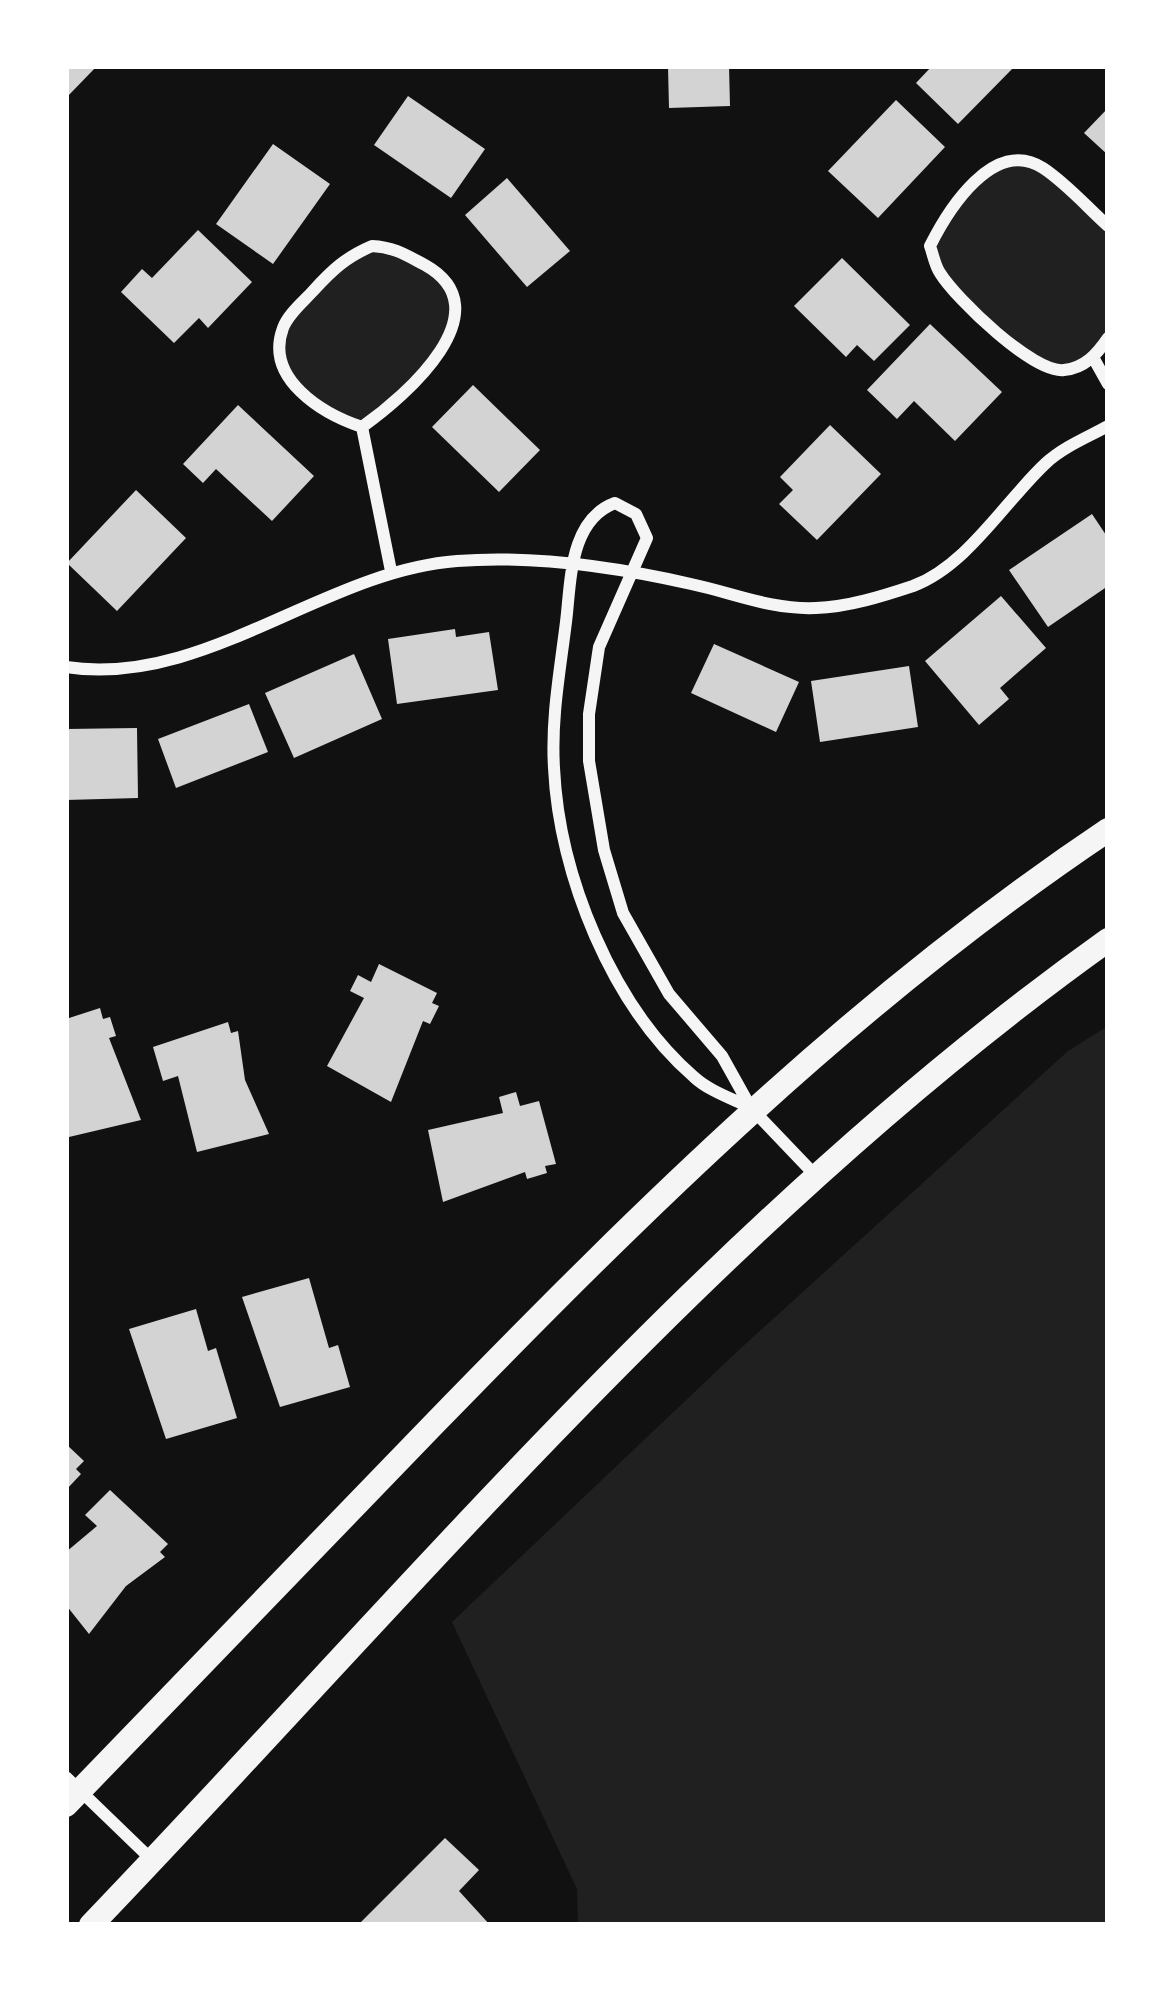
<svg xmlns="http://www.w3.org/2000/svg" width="1174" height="1991" viewBox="0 0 1174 1991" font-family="Arial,sans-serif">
<rect width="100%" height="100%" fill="#111"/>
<!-- green -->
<path fill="#202020" d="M1021,159l21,8 66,59v112l-14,21 -51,9 -103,-95 -10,-27c19,-38 50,-75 91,-87z
M393,247l58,45 -1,48 -88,87 -56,-31 -26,-46 9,-33 55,-59z
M1108,1026v899h-530l-1,-36 -125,-267 289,-274 327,-297z"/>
<!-- building -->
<path fill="#d3d3d3" d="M66,66h31l-31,32z
M729,66l1,40 -61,2 -1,-41z
M932,66h83l-57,58 -42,-41z
M408,96l77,53 -34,49 -77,-53z
M896,100l49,47 -67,71 -50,-47z
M1108,108v47l-24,-22z
M273,144l57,40 -57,80 -57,-40z
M507,178l63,73 -43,36 -62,-72z
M198,230l54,52 -44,46 -9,-10 -25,25 -53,-51 21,-23 10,9z
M842,258l68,67 -36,36 -17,-16 -11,12 -52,-51z
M930,324l72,68 -47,49 -41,-40 -17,18 -30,-29z
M473,385l67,65 -41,42 -67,-65z
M238,405l76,71 -42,45 -56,-52 -13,14 -20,-19z
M830,425l51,49 -64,66 -38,-36 14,-14 -13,-13z
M136,490l50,48 -69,73 -50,-48z
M1092,514l16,24v48l-60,41 -39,-57z
M1001,596l45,52 -46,40 9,11 -30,26 -54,-64z
M455,629l1,8 33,-5 9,58 -101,14 -9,-65z
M714,644l85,38 -23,50 -85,-39z
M354,654l28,65 -88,39 -29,-65z
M909,666l9,61 -98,15 -9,-61z
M249,704l19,48 -92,36 -18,-49z
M137,728l1,70 -72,2v-71z
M379,964l58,29 -5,10 7,3 -9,18 -7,-3 -32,81 -64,-36 37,-68 -14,-7 8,-16 13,7z
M100,1008l3,11 7,-2 6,19 -7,2 32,82 -72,17 -3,-118z
M228,1022l3,11 7,-2 7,49 24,54 -72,18 -19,-76 -15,5 -10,-34z
M516,1092l4,14 19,-5 17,63 -11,2 2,7 -20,6 -2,-7 -82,30 -15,-72 75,-17 -4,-16z
M309,1278l20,70 9,-3 12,42 -70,20 -38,-110z
M196,1309l12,42 8,-3 21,70 -71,21 -37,-110z
M66,1444l18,17 -8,8 5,5 -15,16z
M110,1490l58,54 -8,8 5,5 -39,29 -37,48 -23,-29v-53l31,-26 -12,-11z
M445,1838l34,32 -20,21 31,34h-132z"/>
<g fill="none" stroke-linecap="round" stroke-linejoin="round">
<!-- minor -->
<path stroke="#f5f5f5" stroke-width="12" d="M1108,226c-21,-19 -42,-43 -65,-58 -49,-32 -95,42 -113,78 3,8 5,20 10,27 16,26 94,101 124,97 21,-2 33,-16 44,-32
M372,246c22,1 34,9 53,19 80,45 -19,131 -63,162 -39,-13 -98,-48 -79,-99 5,-14 20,-26 30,-37 19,-21 33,-34 59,-45z
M1094,359l14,25
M362,427l29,144
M66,667c138,21 257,-96 391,-106 77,-6 159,6 234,23 43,9 80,26 125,24 32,-1 67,-12 97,-22 54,-20 92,-85 133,-123 17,-16 42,-26 62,-37
M751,1108c-18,-9 -42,-17 -57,-31 -82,-71 -135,-202 -140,-309 -3,-50 6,-97 12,-146 5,-40 3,-102 49,-119l21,11 11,24 -48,109 -10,67v47l15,89 19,63 46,81 53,62 29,52 65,68
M66,1777l86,83"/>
<!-- secondary -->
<path stroke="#f5f5f5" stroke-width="24" d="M66,1805c121,-127 245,-253 367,-380 212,-218 421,-425 675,-595
M91,1925c326,-340 631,-710 1017,-985"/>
</g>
<!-- border -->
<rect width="1174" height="1991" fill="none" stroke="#ffffff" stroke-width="138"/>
</svg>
